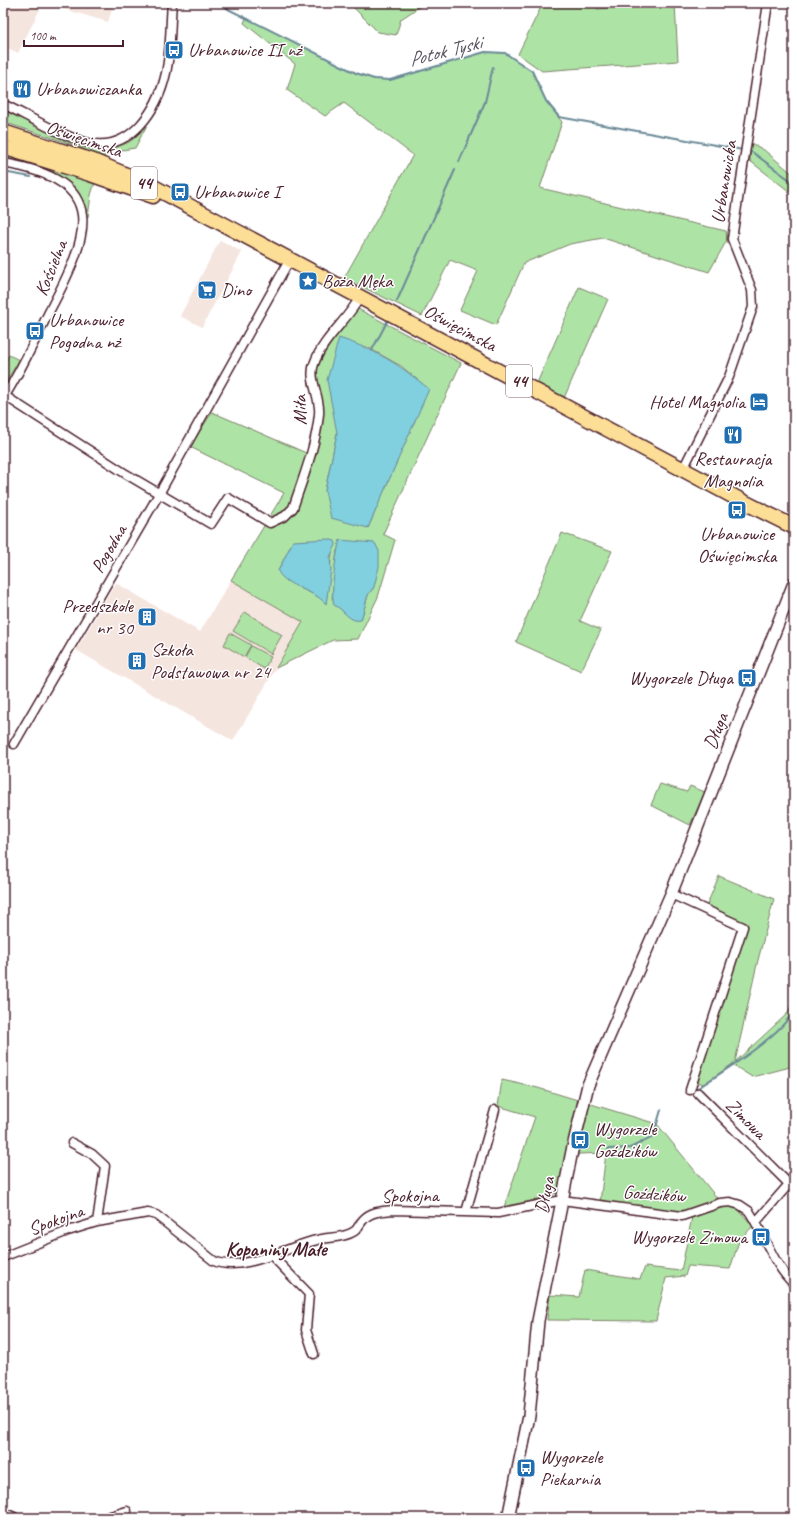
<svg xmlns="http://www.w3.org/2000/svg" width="797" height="1521" viewBox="0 0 797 1521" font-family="Caveat,sans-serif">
<rect width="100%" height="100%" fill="#fff"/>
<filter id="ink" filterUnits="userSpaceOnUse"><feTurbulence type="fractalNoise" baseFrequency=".025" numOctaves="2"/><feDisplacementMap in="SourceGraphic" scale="8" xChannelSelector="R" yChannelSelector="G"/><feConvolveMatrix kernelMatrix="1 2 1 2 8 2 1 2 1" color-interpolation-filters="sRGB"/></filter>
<g filter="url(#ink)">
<!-- built -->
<path fill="#f5e5df" d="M3,3h111l-6,19 -65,-19 -25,50 -15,-7z
M220,240l22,12 -40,75 -22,-11z
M231,580l72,42 -70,119 -157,-91 40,-67 84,49z"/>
<!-- green -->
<path fill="#aee3a6" stroke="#7c8168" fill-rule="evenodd" d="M352,3h73l-24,16 -5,16 -18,-3 -25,-25z
M543,3h55l-1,6 78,-6 3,58 -136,10 -24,-17z
M246,18l110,55 18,6 16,1 95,-28 20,1 27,18 14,30 16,21 -22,66 186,43 1,9 -18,32 -106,-34 -33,6 -46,19 -28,62 -36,-15 18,-39 -28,-11 -28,56 -78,-38 69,-123 -69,-52 -19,13 -38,-26 8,-26 -51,-41z
M3,108c35,17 88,54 126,34 7,-4 12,-11 18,-17l-12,23 -26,4 -4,5 -46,-17 -56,-18z
M751,143l13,7 30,25v20l-44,-34z
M3,153l92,29 -4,13 -3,22 -2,-1c-10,-43 -45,-50 -83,-56z
M579,287l29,12 -44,99 -27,-15z
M358,309l103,54 -78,171 12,6 -17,57 -20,42 -25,1 -57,28 27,-46 -72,-42 53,-87 -94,-46 22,-35 101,44 4,-76c-3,-27 25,-52 41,-71zM365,346l36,20 27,23 -60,139 -43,-37 12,-58zM293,541l39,11 -6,51 -3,-4 -25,-12 -20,-16zM337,550l37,37 -6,8 -7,25 -18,-8 -11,-14z
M9,355l10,5 -16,27v-21z
M562,533l50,18 -32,70 21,9 -20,41 -65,-29z
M245,612l37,23 -11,19 -38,-23z
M230,633l21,12 -7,12 -20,-12z
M251,646l20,11 -7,12 -19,-12z
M660,784l27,8 3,-6 15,6 -15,33 -39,-20z
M719,876l55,23 -17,65 -22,98 52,-48 7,-14v66l-42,11 -19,-12 1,-2 -41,28 10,-7 -7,-3 51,-155 -41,-19z
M502,1080l36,8 119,36 60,74 -24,11 -14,3 -79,-10 6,-49 -27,1 -19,27 -3,12 -54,17 32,-93 -37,-11z
M727,1206l10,2 16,18 -14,15 -9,28 -42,-3 -3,10 -19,2 -10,43 -109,-1 3,-25 29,2 6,-27 55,9 5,-12 36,4 11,-54z"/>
<!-- water -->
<path fill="#81d0df" stroke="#6b8997" d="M339,338c37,12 60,26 90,51l-61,139 -37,-10 -6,-27 12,-58 -10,-53z
M328,539l7,2 1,4 -6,12 1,13 -5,34c-11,-14 -41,-17 -48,-33l15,-30z
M340,540l35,3 4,8v16l-5,20 -6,8 -7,25c-12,3 -17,-11 -27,-15 -4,-13 2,-51 6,-65z"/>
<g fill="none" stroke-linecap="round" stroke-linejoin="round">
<!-- stream -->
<path stroke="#6b8997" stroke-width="2" d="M220,3l8,6 128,64 18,6 16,1 95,-28 20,1 27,18 14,30 13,16 184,33
M747,151l5,1 42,31
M459,162l26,-60 8,-35
M3,172l28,5
M397,301l58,-131
M372,350l16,-30
M695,1090c26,-17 86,-54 99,-80
M608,1149l22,-1 23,-11 8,-27"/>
<!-- street casing -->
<g stroke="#4a1f2b" stroke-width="11">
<path id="street" d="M3,104c25,12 60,33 86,39 42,9 69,-34 77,-70 5,-22 4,-47 6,-70
M3,163c108,18 87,71 47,147 -15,30 -29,61 -47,89
M5,396l121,78 85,50 17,-26 42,25 15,-7 8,-8c10,-30 23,-62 26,-94 2,-16 -11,-35 -5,-50 9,-26 33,-43 46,-67
M683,469l46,-92 24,-70 -1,-17 -20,-51 36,-236
M14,744l145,-250 131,-235
M671,894l72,33 -53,163
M698,1093l91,91 -33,38
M72,1143l20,11 13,12 -8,56
M466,1212l29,-102
M272,1256l37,38 -3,36 8,24
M3,1257l65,-26 29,-9 51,-9 8,2 58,46c28,12 75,-15 103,-21 11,-3 27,-2 36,-8 5,-2 6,-8 10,-12 8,-9 20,-9 31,-10l104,3 64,-13 120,16 38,-13 10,-1 10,3 9,6c15,23 25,55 45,73
M104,1518l23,-7"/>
</g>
<!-- secondary casing -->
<g stroke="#4a1f2b" stroke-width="14">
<path id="secondary" d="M3,1514l10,4
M508,1518l21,-102 9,-95 34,-170 16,-66 83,-191 123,-311"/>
</g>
<!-- highway casing -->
<g stroke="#4a1f2b" stroke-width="17">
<path id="highway" d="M3,132l90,29 55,23 594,317 52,26
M3,147l87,27 63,22"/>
</g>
<!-- street -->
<use href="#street" stroke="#fff" stroke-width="8"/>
<!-- secondary -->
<use href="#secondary" stroke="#fff" stroke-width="11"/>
<!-- highway -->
<use href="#highway" stroke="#fdde96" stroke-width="14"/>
</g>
</g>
<!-- icons -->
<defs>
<g id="bus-square" transform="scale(1)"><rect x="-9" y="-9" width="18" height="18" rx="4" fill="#1f6fb2" stroke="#fff"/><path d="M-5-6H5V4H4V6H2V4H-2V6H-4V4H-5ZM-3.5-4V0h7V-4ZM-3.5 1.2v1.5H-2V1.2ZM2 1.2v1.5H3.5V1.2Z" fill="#fff"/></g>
<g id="restaurant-square" transform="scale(1)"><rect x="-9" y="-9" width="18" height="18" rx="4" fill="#1f6fb2" stroke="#fff"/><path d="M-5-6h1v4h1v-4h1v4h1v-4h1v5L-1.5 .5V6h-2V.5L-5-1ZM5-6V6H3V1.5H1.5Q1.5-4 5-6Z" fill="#fff"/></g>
<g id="sight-square" transform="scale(1)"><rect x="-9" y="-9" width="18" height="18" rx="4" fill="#1f6fb2" stroke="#fff"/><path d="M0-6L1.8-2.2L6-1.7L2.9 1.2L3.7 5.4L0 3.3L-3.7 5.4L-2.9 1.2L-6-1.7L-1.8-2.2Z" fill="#fff"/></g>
<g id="supermarket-square" transform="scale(1)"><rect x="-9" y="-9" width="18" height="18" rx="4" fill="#1f6fb2" stroke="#fff"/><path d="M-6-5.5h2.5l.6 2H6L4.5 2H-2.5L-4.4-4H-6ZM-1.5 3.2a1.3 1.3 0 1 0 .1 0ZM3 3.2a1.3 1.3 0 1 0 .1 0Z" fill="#fff"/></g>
<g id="hotel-square" transform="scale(1)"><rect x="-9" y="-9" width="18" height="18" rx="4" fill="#1f6fb2" stroke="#fff"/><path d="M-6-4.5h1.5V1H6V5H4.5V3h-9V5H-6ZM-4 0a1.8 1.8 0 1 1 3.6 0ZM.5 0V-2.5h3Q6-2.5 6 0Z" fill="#fff"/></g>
<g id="building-square" transform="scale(1)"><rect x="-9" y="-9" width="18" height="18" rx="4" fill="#1f6fb2" stroke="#fff"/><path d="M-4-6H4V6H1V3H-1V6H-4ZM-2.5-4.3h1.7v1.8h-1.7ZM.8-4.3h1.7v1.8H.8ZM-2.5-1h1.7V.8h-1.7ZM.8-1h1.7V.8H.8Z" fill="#fff"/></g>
</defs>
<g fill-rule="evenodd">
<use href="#bus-square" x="174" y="50"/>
<use href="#restaurant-square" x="22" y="89"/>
<use href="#bus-square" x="180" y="192"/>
<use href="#sight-square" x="308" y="281"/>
<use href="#supermarket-square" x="207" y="290"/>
<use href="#bus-square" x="35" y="331"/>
<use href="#hotel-square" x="759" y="402"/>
<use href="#restaurant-square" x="733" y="435"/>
<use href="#bus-square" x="737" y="510"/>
<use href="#building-square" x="147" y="617"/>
<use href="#building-square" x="137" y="661"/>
<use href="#bus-square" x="747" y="678"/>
<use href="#bus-square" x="580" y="1140"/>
<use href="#bus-square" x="761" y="1237"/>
<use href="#bus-square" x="526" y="1468"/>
</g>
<g text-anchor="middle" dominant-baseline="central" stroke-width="3" stroke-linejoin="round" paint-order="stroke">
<!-- shield labels -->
<g fill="#fff" stroke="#80626b" stroke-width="1">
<rect x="131" y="167" width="26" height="32" rx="3"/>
<rect x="506" y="365" width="26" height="32" rx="3"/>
</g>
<g font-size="18" font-weight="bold" fill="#4a1f2b">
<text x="144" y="183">44</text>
<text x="519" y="381">44</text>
</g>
<!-- poi labels -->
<g font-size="19" fill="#4a1f2b" stroke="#fff" text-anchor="start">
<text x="188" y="50">Urbanowice II nż</text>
<text x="36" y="89">Urbanowiczanka</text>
<text x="194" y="192">Urbanowice I</text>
<text x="322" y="281">Boża Męka</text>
<text x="221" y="290">Dino</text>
<text x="49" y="320">Urbanowice<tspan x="49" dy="22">Pogodna nż</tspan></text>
<text x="745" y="402" text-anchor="end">Hotel Magnolia</text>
<text x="733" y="459" text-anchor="middle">Restauracja<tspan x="733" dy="22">Magnolia</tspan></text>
<text x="737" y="534" text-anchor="middle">Urbanowice<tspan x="737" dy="22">Oświęcimska</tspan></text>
<text x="133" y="606" text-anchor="end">Przedszkole<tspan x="133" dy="22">nr 30</tspan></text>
<text x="151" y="650">Szkoła<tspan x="151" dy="22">Podstawowa nr 24</tspan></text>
<text x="733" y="678" text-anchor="end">Wygorzele Długa</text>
<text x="594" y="1129">Wygorzele<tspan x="594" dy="22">Goździków</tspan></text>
<text x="747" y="1237" text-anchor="end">Wygorzele Zimowa</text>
<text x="540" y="1457">Wygorzele<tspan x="540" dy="22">Piekarnia</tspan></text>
</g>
<!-- street labels -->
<g font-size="19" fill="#4a1f2b" stroke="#fff">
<text transform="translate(84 139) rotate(19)">Oświęcimska</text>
<text transform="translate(724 182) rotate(-81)">Urbanowicka</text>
<text transform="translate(51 268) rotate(-68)">Kościelna</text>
<text transform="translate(460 328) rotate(28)">Oświęcimska</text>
<text transform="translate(300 410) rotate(-91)">Miła</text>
<text transform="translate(109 549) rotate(-60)">Pogodna</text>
<text transform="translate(716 731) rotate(-68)">Długa</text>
<text transform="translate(746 1119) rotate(45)">Zimowa</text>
<text transform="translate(654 1194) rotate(4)">Goździków</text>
<text transform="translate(545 1195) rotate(-78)">Długa</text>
<text transform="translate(410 1196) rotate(-1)">Spokojna</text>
<text transform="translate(56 1220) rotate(-20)">Spokojna</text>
</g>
<!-- water labels -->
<g font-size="20" font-style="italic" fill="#5a5461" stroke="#fff">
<text transform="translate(445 51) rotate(-14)">Potok Tyski</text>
</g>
<!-- neighbourhood labels -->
<g font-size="20" font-weight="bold" fill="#4a1f2b" stroke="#fff">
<text x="276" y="1249">Kopaniny Małe</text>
</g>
</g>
<!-- margin -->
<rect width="797" height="1521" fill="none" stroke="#fff" stroke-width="16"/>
<rect x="8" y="8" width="781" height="1505" fill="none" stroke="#4a1f2b" stroke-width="1.5" filter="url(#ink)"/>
<!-- scale -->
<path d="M24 40v6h99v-6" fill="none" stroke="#4a1f2b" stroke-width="2"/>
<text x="30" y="40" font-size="12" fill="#4a1f2b" stroke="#ffffff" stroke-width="3" paint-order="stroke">100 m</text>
</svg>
